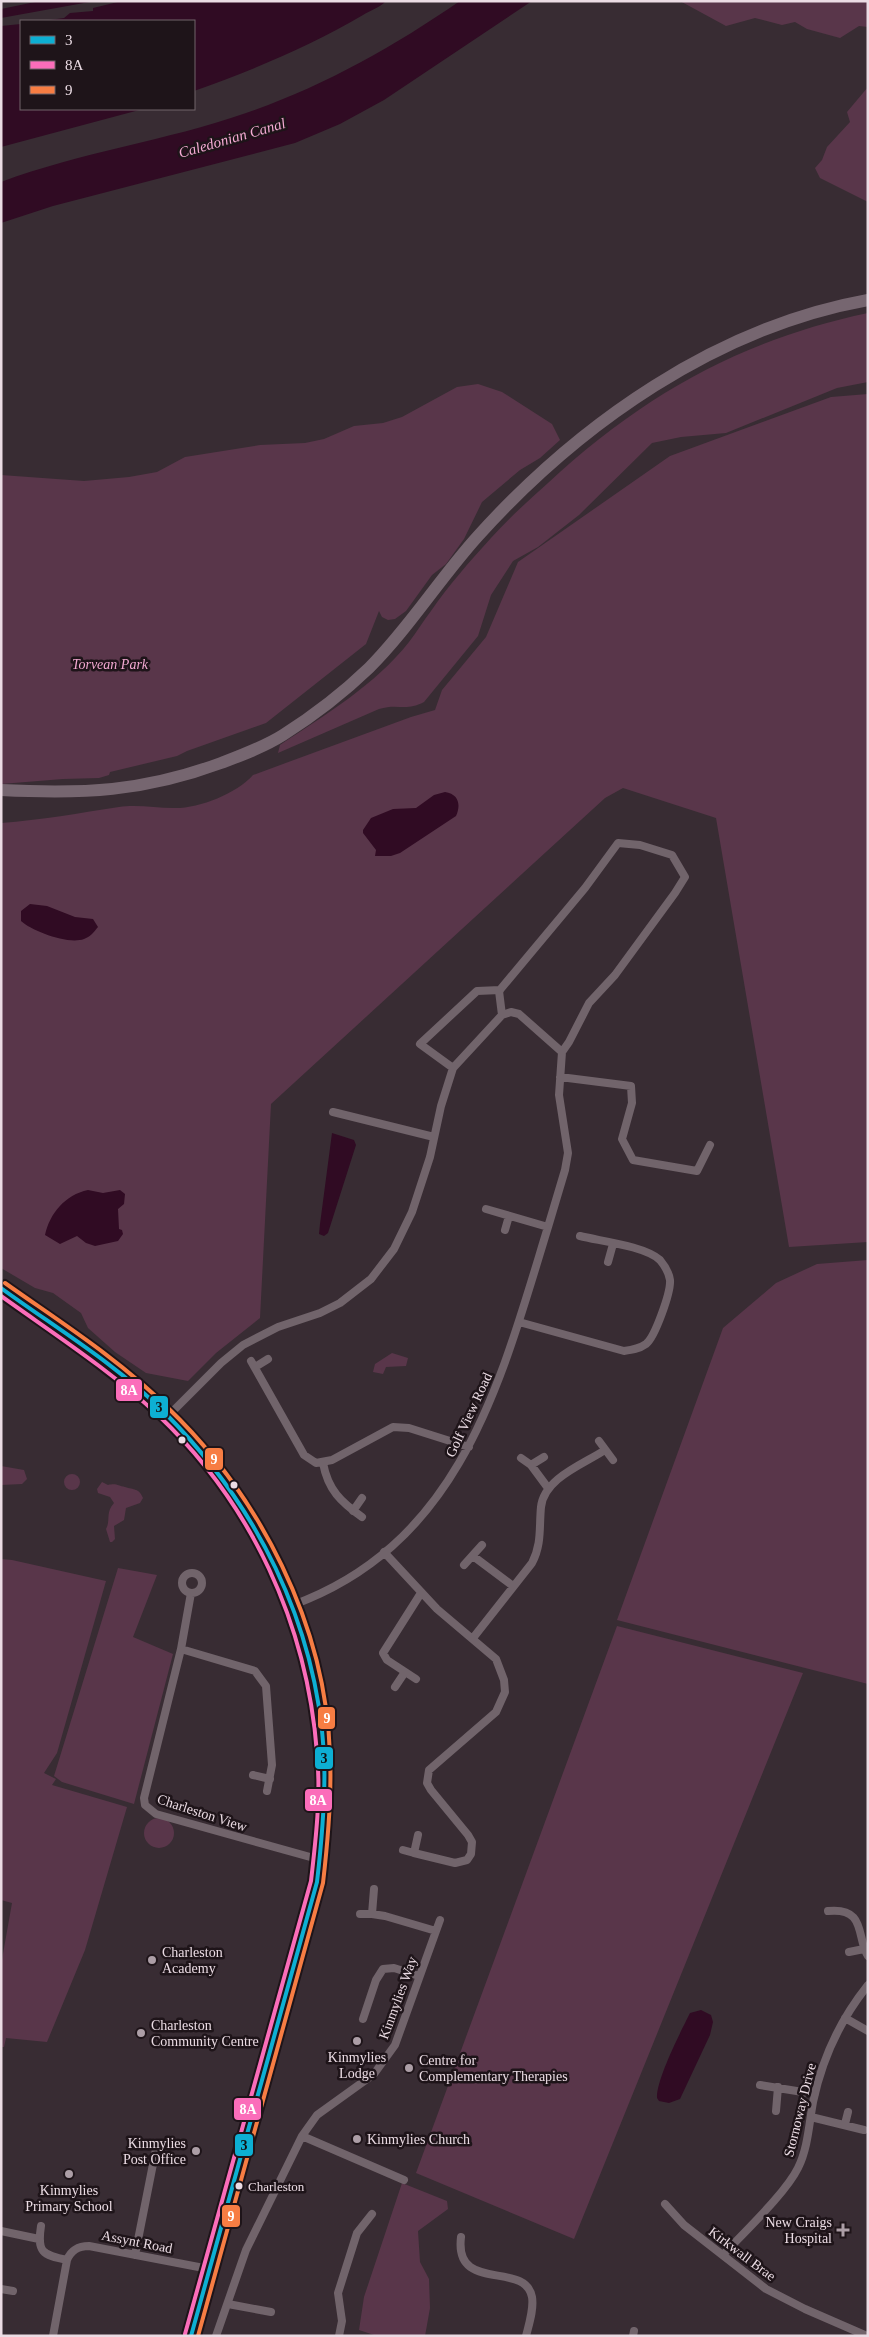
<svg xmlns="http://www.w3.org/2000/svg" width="869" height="2337" viewBox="0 0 869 2337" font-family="Georgia,serif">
<rect width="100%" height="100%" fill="#382c33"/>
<!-- green -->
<path fill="#59364a" d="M680,1h188v26l-9,-1 -19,12 -33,-9 -12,-7 -13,3 -27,-7 -29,8z
M868,87v115l-48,-24 -5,-10 7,-8 5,-13 23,-25 -3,-10z
M868,313v69l-31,6 -111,45 -45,4 -29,6 -73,72 -41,32 -25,14 -22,34 -13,41 -54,66c-19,10 -25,1 -45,7l-101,44 2,-8c45,-30 95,-60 129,-103 8,-10 14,-21 22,-31 18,-26 39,-50 60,-73 18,-20 38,-38 57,-55 95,-88 193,-143 320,-170z
M478,384l24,8 50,32 8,16 -20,18 -20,12 -38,32 -18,37 -18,25 -14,11 -26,36 -11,8 -7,1 -6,-3 -3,-6 -13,33 -100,79 -79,28 -10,5 -67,16 -1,3 -10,3 -36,1 -62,5v-309l83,6 45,-4 28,-5 28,-15 75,-12 45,-2 19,-4 30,-13 29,-3 19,-6 55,-30z
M868,394v848l-79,5 -73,-429 -93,-30 -18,10 -334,306 -11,214 -44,35 -28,28 -42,-8 -31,-21 -27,-24 -7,-15 -28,-20 -18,-5 -34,-20v-445c40,-3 79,-10 118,-16 17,-3 37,1 54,1 25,1 63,-14 80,-33l158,-58 24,-7 7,-20 44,-53 32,-75 152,-106 161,-59z
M868,1260v424l-251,-64 106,-292 53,-45 41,-19z
M392,1353l16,5 -2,8 -20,1 -3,7 -10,-2 2,-8z
M1,1466l23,4 3,9 -5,5 -21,1z
M64 1482a8 8 0 1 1 16 0a8 8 0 1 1-16 0Z
M102,1482l6,3c9,-2 10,1 17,2 9,3 14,1 18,11l-3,5 -14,5 -2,12 -10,6 1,13 -3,3h-2l-4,-13c5,-9 -1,-16 8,-26l-4,-6 -12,-4 -1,-4z
M1,1559l11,1 94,21 -49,172 -13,20 12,6 -4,6 75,22 -42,143 -38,92 -41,-4 -2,9h-3v-82l11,-62 -11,-3z
M118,1568l39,7 -24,62 40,17 -39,150 -72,-22 -8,-6z
M617,1626l186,47 -229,566 -158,-66z
M144 1833a15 15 0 1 1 30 0a15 15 0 1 1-30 0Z
M402,2183l45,18 1,8 -30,22 2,31 9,17 1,29 -5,28h-48l-18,-6 5,-33z"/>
<!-- water -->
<path fill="#300b23" d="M40,1l8,1 47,-1 -94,17v-9z
M122,1h264c-7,7 -15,9 -23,14 -53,31 -112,56 -169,76v-70h-152l22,-3 6,-5 23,-2v-3z
M460,1h72l-148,99 -44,24 -45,19 -242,63 -52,17v-41c80,-30 165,-41 245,-69 76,-26 147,-66 214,-112z
M21,24v85h122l-142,38v-121z
M445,792c14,2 16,13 11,24l-56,37 -9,3h-16l1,-6 -13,-17v-3l8,-12 22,-9 23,-1 18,-13z
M30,904l17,2 28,11 18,2 5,8c-4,5 -8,10 -14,12 -16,6 -52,-8 -63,-18v-10z
M332,1133l22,7 2,5 -28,88 -4,3 -5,-2 1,-10z
M88,1190l15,3 17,-3 5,4 -1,10 -6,5 1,20 3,1 1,4 -5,7 -23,5 -9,-3 -9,-7 -17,8 -15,-9c5,-22 20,-40 43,-45z
M701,2010l10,5 2,7 -3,13 -30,64 -11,4 -10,-2 -2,-3c-1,-18 24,-67 33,-85z"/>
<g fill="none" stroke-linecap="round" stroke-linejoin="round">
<!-- minor -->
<path stroke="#71646b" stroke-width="8" d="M502,1015l-3,-24 86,-103 33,-45 22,2 32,10 13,22 -10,16 -60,82 -26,28 -20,39 -7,10
M453,1068l-33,-24 57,-53 23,-1
M560,1077l71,9 1,17 -10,36 11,21 64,11 13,-26
M333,1112l101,25
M505,1230l4,-14
M608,1262l5,-18
M519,1322l105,29c8,-1 15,-2 22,-7 9,-7 25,-52 24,-64 -1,-7 -5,-14 -10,-20 -15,-14 -60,-19 -80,-24
M251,1361l53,94 12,8 16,-3 61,-33 16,1 60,19
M255,1367l13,-8
M168,1416l53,-53 22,-18 35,-18 42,-14 20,-10 31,-24 23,-30 18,-37 18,-55 11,-51 12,-38 49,-53 9,-3 8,2 43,38 -3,43 9,58 -3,17 -17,57
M599,1441l14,19
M544,1457l-13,8 17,23
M521,1458l10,7
M323,1463c5,27 18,39 39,54
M353,1511l9,-13
M384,1552l53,57 59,50 8,21 1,12 -9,20 -67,58 -2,13 4,7 37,45 4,7 -1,12 -4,6 -12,3 -41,-10 4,-18
M473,1556l40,30
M464,1565l18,-20
M182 1583a10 10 0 1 1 20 0a10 10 0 1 1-20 0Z
M191,1593l-10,56 -37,149 1,7 11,9 165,46
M293,1605c169,-62 208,-225 255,-378l-62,-18
M473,1638l59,-75c10,-19 7,-36 9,-56 3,-29 43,-43 64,-57
M181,1649l74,22 11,15 6,79 -5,26
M416,1679l-29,-19 -4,-7 38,-60
M395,1687l10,-15
M253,1775l17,4
M403,1850l11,3
M374,1889l-2,25 13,2 51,15
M828,1911c39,-4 28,27 40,45
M360,1914h12
M849,1952l15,-3
M845,2018l23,13
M363,2019l13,-39 7,-11 11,-1 25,8
M760,2085l55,9
M776,2111l2,-24
M811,2117l53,13
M845,2124l3,-12
M302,2136l102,44
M665,2204l19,21 82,64 39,20 62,27
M41,2226c-4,26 1,29 26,34
M1,2231l38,8
M461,2237c-7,57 64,23 71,60 2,12 -3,27 -6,39
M135,2255l21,-106
M723,2255c21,-23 62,-61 75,-87 10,-20 11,-44 15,-66 9,-43 27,-82 55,-117
M1,2289l12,2
M228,2304l43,8
M53,2336l14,-76c4,-10 11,-14 22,-14l120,23
M216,2336l30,-86 56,-114 15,-21 57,-41 21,-29 45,-125
M339,2336l3,-15 -4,-28 19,-60 15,-19
M633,2336l1,-5"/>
<!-- tertiary -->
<path stroke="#71646b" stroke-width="9" d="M1,1288c55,40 113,78 162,123 130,120 184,300 154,471l-126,454"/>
<!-- trunk -->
<path stroke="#766670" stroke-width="12" d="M1,790c82,4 142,2 220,-27 21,-8 43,-16 62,-28 30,-19 60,-42 86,-67 40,-40 71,-90 109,-132 102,-113 239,-209 390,-236"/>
<!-- bus-1 casing -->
<g stroke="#1e1419" stroke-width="8">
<path id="bus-1" d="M1,1288c55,40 115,76 163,124 92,92 152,210 160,342 2,43 -2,85 -7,128l-126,454"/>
</g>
<!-- bus-2 casing -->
<g stroke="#1e1419" stroke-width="8">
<path id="bus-2" d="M1,1296c53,38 109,74 157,119 94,89 149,209 159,338 4,42 -1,85 -6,128l-126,453"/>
</g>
<!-- bus-3 casing -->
<g stroke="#1e1419" stroke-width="8">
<path id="bus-3" d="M5,1283c55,39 114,76 162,124 93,89 159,218 163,348 2,43 -2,85 -7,128l-125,453"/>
</g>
<!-- bus-1 -->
<use href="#bus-1" stroke="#0dafd3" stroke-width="4"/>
<!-- bus-2 -->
<use href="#bus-2" stroke="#fb6dba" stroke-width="4"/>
<!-- bus-3 -->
<use href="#bus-3" stroke="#f77d43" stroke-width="4"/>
</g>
<!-- markers -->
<g fill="#ebdce4" stroke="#1e1419" stroke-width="2">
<circle cx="182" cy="1440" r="4.5"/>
<circle cx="234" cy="1485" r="4.5"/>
<circle cx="239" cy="2186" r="4.5"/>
</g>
<g fill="#ac9ea6" stroke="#1e1419" stroke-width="2">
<circle cx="152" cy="1960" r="5"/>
<circle cx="141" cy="2033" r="5"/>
<circle cx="357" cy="2041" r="5"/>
<circle cx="409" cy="2068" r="5"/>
<circle cx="357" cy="2139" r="5"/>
<circle cx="196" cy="2151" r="5"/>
<circle cx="69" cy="2174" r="5"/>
<path d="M840.5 2222.5h5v5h5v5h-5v5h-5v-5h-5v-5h5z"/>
</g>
<g text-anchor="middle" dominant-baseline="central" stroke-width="5" stroke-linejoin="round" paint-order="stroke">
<!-- bus labels -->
<g font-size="13" fill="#ebdce4" stroke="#1e1419" text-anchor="start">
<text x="248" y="2186">Charleston</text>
</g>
<!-- park labels -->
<g font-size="14" font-style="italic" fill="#f2a8d1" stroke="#1e1419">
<text x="110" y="664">Torvean Park</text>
</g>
<!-- street labels -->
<g font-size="14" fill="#ebdce4" stroke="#1e1419">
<text transform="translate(469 1415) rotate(-65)">Golf View Road</text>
<text transform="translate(202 1813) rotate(18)">Charleston View</text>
<text transform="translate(398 1998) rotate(-70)">Kinmylies Way</text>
<text transform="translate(800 2110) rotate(-76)">Stornoway Drive</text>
<text transform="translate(137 2242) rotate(11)">Assynt Road</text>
<text transform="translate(742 2254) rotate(37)">Kirkwall Brae</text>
</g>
<!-- poi labels -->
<g font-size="14" fill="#ebdce4" stroke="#1e1419" text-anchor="start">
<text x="162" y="1952">Charleston<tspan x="162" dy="16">Academy</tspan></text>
<text x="151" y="2025">Charleston<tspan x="151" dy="16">Community Centre</tspan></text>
<text x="357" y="2057" text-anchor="middle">Kinmylies<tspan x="357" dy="16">Lodge</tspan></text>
<text x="419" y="2060">Centre for<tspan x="419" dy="16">Complementary Therapies</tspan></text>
<text x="367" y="2139">Kinmylies Church</text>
<text x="186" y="2143" text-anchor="end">Kinmylies<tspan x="186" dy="16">Post Office</tspan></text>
<text x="69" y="2190" text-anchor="middle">Kinmylies<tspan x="69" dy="16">Primary School</tspan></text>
<text x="832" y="2222" text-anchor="end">New Craigs<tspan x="832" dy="16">Hospital</tspan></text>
</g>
<!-- water labels -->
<g font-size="15" font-style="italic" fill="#f6acd5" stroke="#1e1419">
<text transform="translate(232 138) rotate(-16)">Caledonian Canal</text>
</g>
</g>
<g stroke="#1e1419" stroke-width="2">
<rect x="115" y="1378" width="28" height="24" rx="5" fill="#fb6dba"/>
<rect x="149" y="1395" width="20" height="24" rx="5" fill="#0dafd3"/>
<rect x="204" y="1447" width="20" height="24" rx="5" fill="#f77d43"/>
<rect x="317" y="1706" width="19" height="24" rx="5" fill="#f77d43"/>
<rect x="314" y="1746" width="20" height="24" rx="5" fill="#0dafd3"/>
<rect x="304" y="1788" width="29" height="24" rx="5" fill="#fb6dba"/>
<rect x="233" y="2097" width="29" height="24" rx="5" fill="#fb6dba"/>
<rect x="234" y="2133" width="20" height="24" rx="5" fill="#0dafd3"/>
<rect x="221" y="2204" width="20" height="24" rx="5" fill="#f77d43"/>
</g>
<g font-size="14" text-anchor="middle" font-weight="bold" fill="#fff">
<text x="129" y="1395">8A</text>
<text x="214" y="1464">9</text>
<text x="327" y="1723">9</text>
<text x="318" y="1805">8A</text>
<text x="248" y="2114">8A</text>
<text x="231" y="2221">9</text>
</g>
<g font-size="14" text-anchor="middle" font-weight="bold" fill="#111">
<text x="159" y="1412">3</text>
<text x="324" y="1763">3</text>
<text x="244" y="2150">3</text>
</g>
<!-- border -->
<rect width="869" height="2337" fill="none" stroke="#ebdce4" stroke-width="5"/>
<!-- legend -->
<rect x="20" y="20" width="175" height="90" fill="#1e1419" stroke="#70646a"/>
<rect x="30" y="36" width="25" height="8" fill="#0dafd3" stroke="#70646a"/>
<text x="65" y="45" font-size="15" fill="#ebdce4">3</text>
<rect x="30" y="61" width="25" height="8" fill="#fb6dba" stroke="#70646a"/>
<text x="65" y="70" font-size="15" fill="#ebdce4">8A</text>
<rect x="30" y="86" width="25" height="8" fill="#f77d43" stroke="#70646a"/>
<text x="65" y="95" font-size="15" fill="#ebdce4">9</text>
</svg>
